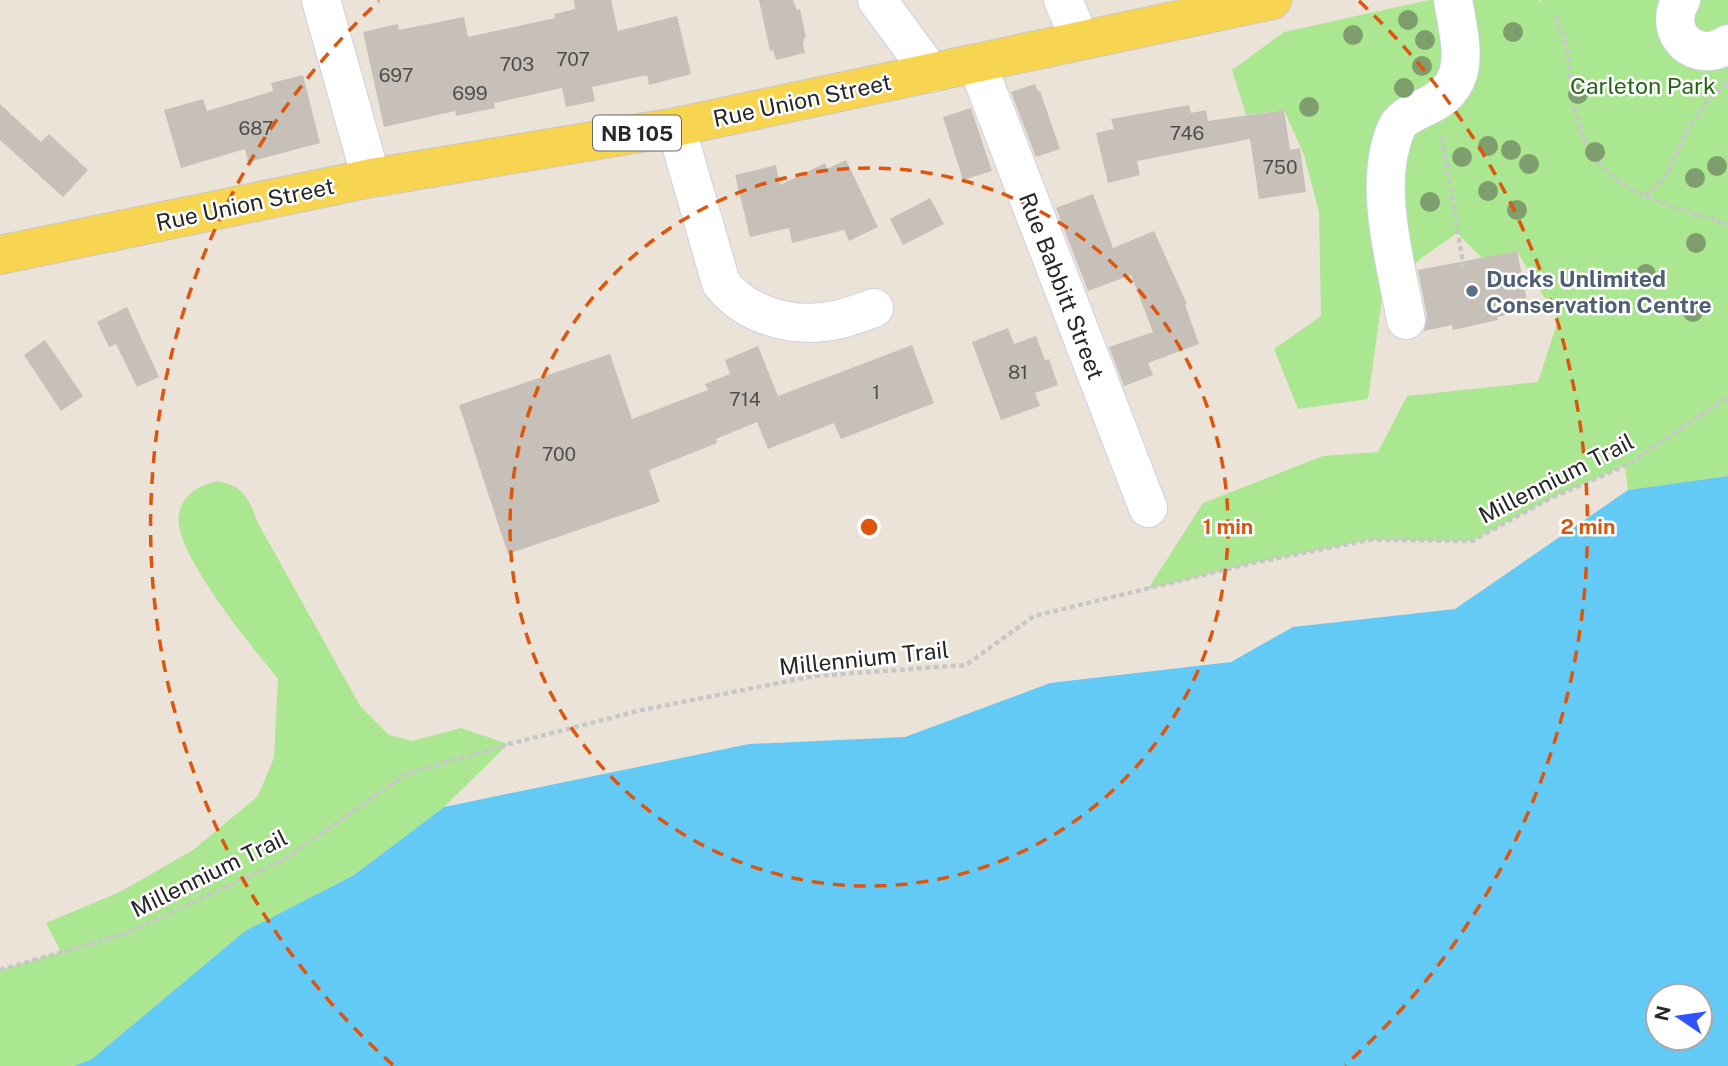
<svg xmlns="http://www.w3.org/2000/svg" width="1728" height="1066" viewBox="0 0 1728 1066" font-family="'Public Sans',sans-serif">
<rect width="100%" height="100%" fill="#ebe3d8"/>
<!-- green -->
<path fill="#abe690" d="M1429,0h110l2,3v-3h187v476l-100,14 -3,-24 -74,32 -79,43 -103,-1 -116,23 -105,26 55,-86 120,-47 55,-4 29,-56 131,-14 20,-62 -41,-69 -35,7 -25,-25 -37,26 -38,40 -14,100 -70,10 -24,-60 47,-33 -2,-104 -15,-57 -20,-45 -38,5 -14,-45 52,-38z
M217,481c29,7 30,15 41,42l102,183 29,29 23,6 49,-13 47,16 -64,63 -90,68 -109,56 -153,128 -18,7h-74v-96l61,-18 -15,-29 74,-31 73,-42 65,-54 16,-38 4,-79c-24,-30 -107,-129 -99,-165 4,-20 19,-28 38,-33z"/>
<!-- water -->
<path fill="#63caf5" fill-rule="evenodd" d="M1728,476v590h-1654l18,-7 153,-128 109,-56 90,-68 305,-63 156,-7 145,-54 181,-21 62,-35 162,-18 173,-119zM1658,996h42v42h-42z"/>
<!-- building -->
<path fill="#c6c0b8" d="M574,0h37l7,31 59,-15 14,58 -42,11 -2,-10 -55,12 3,14 -29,6 -4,-19 -68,15 1,5 -39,8 -1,-5 -71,16 -21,-95 35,-8 1,6 65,-13 4,20 87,-19 -1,-4 21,-5z
M759,0h34l4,10 3,-1 6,29h-2l-1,5 2,10 -29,7 -3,-10 -3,1z
M303,75l17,68 -72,19 -3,-13 -64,19 -17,-58 39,-11 4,12 66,-20 -2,-8z
M1035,84l3,8 2,-1 20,58 -24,8 -25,-65z
M0,104l41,38 8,-8 39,36 -25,27 -63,-57z
M1189,105l2,8 15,-3 2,11 76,-11 6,40 10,-2 6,44 -47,7 -9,-60 -113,22 3,14 -32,8 -12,-50 18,-4 -3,-10z
M971,108l21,63 -29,9 -20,-63z
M846,160l32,67 -29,14 -5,-11 -52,13 -3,-15 -39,9 -15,-62 41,-10 4,20 45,-22 2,6z
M1093,194l20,54 41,-17 33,73 -2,1 14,39 -51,19 5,12 -29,11 -15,-39 44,-15 -22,-57 -43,16 -32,-83z
M930,198l14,26 -41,21 -13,-26z
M1517,251l12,59 -32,7 1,3 -45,10 -1,-5 -28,6 3,-15 -9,-46z
M127,307l32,70 -22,10 -21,-43 -7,3 -12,-25z
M1008,328l6,16 22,-8 9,24 4,-1 9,26 -23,8 5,13 -39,14 -29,-78z
M45,340l38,56 -22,15 -37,-56z
M912,345l22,58 -93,36 -7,-16 -66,26 -11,-27 -41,17 1,4 -68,27 11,32 -152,52 -49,-149 151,-51 22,65 76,-29 -3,-6 25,-10 -5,-14 33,-14 20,50z"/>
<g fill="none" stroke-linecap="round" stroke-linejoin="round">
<!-- minor casing -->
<g stroke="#cdd0e2" stroke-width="40">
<path id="minor" d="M321,0l50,178
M877,0l54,73
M1063,0l17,40
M1681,0c-20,33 15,66 47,44
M977,64l171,444
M676,127l45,156c23,30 63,43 101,39 18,-1 35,-8 52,-14
M1406,320c-10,-57 -34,-135 -10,-191 4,-11 19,-17 29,-22 50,-22 35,-64 28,-107"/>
</g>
<!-- major casing -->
<g stroke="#c7c7c7" stroke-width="40">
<path id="major" d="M0,255l371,-77 305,-51 596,-127"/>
</g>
<!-- path -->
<path stroke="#c7c7c7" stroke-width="4.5" stroke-dasharray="5 3.5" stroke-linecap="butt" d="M1556,16c4,10 8,20 10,31 5,24 5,50 12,74 19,73 88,82 150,104
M1442,137l22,132
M1646,196l21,-22 20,-43 20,-30 20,-18
M0,970l127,-37 156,-73 123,-86 103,-30 133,-34 172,-34 152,-11 68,-49 219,-53 116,-23 103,1 79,-43 74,-32 103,-69"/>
<!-- minor -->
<use href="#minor" stroke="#fff" stroke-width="38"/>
<!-- major -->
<use href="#major" stroke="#f8d550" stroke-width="38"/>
</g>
<!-- trees -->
<g fill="#7e9f6d">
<circle cx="1408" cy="20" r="10"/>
<circle cx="1513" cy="32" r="10"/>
<circle cx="1353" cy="35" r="10"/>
<circle cx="1425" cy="40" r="10"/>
<circle cx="1422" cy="66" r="10"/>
<circle cx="1404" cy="88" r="10"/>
<circle cx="1578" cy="94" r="10"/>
<circle cx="1309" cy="107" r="10"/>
<circle cx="1488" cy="146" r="10"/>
<circle cx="1511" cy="150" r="10"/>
<circle cx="1595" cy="152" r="10"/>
<circle cx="1462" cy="157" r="10"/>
<circle cx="1529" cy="164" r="10"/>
<circle cx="1717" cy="166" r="10"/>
<circle cx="1695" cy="178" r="10"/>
<circle cx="1488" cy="191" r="10"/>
<circle cx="1430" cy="202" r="10"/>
<circle cx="1517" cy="210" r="10"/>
<circle cx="1696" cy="243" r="10"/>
<circle cx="1646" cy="274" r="10"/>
<circle cx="1693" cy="312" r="10"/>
</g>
<!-- distance rings -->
<g fill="none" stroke="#de560d" stroke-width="3.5" stroke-dasharray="12 9">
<circle cx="869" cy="527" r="359"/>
<path d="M393 1065A719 719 0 0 1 379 1M1359 1A719 719 0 0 1 1345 1065"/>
</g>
<!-- markers -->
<circle fill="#5c6f8a" stroke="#fff" stroke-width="2.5" cx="1472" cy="291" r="7"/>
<g text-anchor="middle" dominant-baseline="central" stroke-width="5" stroke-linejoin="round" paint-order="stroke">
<!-- number labels -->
<g font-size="19" fill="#4f4d4b">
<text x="573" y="59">707</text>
<text x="517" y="64">703</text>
<text x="396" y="75">697</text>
<text x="470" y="93">699</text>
<text x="256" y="128">687</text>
<text x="1187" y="133">746</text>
<text x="1280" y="167">750</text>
<text x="1018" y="372">81</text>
<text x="876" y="392">1</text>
<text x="745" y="399">714</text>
<text x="559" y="454">700</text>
</g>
<!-- shield labels -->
<rect fill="#fff" stroke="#686868" stroke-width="2" x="593" y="115.5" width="88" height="35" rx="5"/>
<g font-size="21" font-weight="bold" fill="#272727">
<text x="637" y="133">NB 105</text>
</g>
<!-- park labels -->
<g font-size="23" fill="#246715" stroke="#fff">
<text x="1643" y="85">Carleton Park</text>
</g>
<!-- street labels -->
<g font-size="23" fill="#272727" stroke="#fff">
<text transform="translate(802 100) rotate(-12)">Rue Union Street</text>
<text transform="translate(245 204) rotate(-12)">Rue Union Street</text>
<text transform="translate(1062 286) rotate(69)">Rue Babbitt Street</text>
<text transform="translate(1556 478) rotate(-27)">Millennium Trail</text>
<text transform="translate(864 658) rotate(-6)">Millennium Trail</text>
<text transform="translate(209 873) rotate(-26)">Millennium Trail</text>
</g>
<!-- service labels -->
<g font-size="23" font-weight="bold" fill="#4e5e75" stroke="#fff" text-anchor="start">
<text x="1486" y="278">Ducks Unlimited<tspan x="1486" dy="26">Conservation Centre</tspan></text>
</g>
</g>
<circle cx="869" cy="527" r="10" fill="#de560d" stroke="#fff" stroke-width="3.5"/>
<g font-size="21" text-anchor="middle" font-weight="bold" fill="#de560d" stroke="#fff" stroke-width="5" stroke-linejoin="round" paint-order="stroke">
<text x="1228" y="534">1 min</text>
<text x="1588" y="534">2 min</text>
</g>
<!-- north arrow -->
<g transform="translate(1679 1017) rotate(283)"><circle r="33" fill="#ffffff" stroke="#a9a9a9" stroke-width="2"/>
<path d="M0-5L12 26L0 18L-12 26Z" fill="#3152ff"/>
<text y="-10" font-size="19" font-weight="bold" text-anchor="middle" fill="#272727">N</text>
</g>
</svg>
